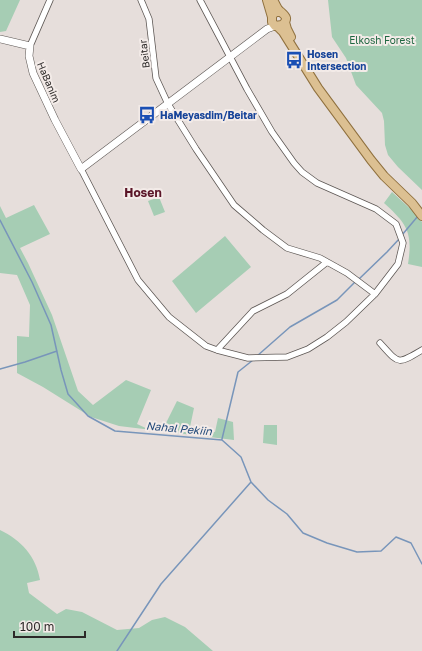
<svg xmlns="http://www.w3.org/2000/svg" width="422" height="651" viewBox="0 0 422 651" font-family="'Golos Text',sans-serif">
<rect width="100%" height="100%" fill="#e6dedb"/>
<!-- green -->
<path fill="#a6cdb4" d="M0,0h20l-14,31 -6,1z
M328,0h94v190l-24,-23 -10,-12 -3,-10 -1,-24 -2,-8 -26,-28 -10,-27 -14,-21z
M392,192l23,21 7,9v45l-14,-3c5,-32 -1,-40 -24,-61z
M159,197l6,15 -11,4 -6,-15z
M34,205l16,29 -30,14 8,15 24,52 26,76 15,14 33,-25 25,10 -14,34 13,6 3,-4 9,5 15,-30 17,7 -4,19 25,5 3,-14 15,4 1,18 -115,-14 -28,-9 -48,-30 -26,-14v-37l12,1 1,-32 -13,-30 -17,-2v-67l6,12z
M225,236l26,31 -55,46 -24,-32z
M264,425h13v20l-14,-2z
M0,530c21,10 36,26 40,50l-13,3 2,10 28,21 9,-5 16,3 35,18 22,-2 13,-8 13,-3 20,10 28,24h-213z"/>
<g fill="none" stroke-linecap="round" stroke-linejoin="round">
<!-- stream -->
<path stroke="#7895ba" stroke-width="1.5" d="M0,220l32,62 19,43 10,45 7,24 20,22 27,15 107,9 19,17 10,25 17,18 19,14 16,19 24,10 30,9 24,-1 15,-14 15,6 11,21
M402,235l16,-19
M359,279l28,-27 13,-14
M257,356l33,-29 47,-27 19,-19
M0,369l25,-7 32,-11
M222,439l16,-67 15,-12
M117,651l44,-67 90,-102"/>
<!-- minor casing -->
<g stroke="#5d5754" stroke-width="7">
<path id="minor" d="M141,0l8,19 7,59 12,26 28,45 38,56 29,25 24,18 33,10 27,15 28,21
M30,46l20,-46
M81,169l57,111 31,37 37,29 11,4 31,8 39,-1 21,-8 19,-12 19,-15 29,-28 23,-30 5,-21 -7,-19 -20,-15 -59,-26 -15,-11 -8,-9 -22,-31 -25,-43 -47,-89
M380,343c19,21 17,22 42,7
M217,350l36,-39 34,-17 40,-32"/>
</g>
<!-- tertiary casing -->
<g stroke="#5d5754" stroke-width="8">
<path id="tertiary" d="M0,39l30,7 -1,10 4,17 22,47 26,49 186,-140 8,-3"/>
</g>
<!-- primary casing -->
<g stroke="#8f703e" stroke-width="10">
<path id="primary" d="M267,0l5,17
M273,0c2,3 3,6 5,9 5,6 13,8 4,16l-7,1 -3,-4v-7l4,-3h5
M285,22l2,7 4,8
M277,26l6,6 35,56 53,72 13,16 28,27 10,13"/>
</g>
<!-- minor -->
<use href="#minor" stroke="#fff" stroke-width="5.5"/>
<!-- tertiary -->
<use href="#tertiary" stroke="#fff" stroke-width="7"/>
<!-- primary -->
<use href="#primary" stroke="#dcc092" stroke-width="8"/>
</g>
<!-- icons -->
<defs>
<g id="bus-bare" transform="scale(1.38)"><path d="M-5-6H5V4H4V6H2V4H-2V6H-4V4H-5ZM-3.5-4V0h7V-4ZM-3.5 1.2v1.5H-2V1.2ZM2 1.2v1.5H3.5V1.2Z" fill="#1a4fb4" stroke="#f3ebe8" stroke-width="2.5" paint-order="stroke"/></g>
</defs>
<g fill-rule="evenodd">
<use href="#bus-bare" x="294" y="60"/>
<use href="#bus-bare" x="147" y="115"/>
</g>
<g text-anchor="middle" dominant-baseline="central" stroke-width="4" stroke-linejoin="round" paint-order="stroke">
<!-- park labels -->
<g font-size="10" fill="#1f6741" stroke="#f3ebe8">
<text x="382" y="40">Elkosh Forest</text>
</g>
<!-- street labels -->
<g font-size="10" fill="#2c2928" stroke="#f3ebe8">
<text transform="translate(144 54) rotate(-97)">Beitar</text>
<text transform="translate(49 82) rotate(67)">HaBanim</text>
</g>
<!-- transit labels -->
<g font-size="10" font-weight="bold" fill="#164399" stroke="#f3ebe8" text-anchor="start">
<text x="307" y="54">Hosen<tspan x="307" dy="12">Intersection</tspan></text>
<text x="160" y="115">HaMeyasdim/Beitar</text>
</g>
<!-- water labels -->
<g font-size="11" font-style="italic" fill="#1f4879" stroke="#f3ebe8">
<text transform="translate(179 428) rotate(5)">Nahal Pekiin</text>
</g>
<!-- quarter labels -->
<g font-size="12" font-weight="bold" fill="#5b1628" stroke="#f3ebe8">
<text x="143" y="192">Hosen</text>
</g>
</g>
<!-- scale -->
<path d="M14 631v6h71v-6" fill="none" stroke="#2c2928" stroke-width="2"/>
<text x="20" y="631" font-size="12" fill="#2c2928" stroke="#f3ebe8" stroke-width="3" paint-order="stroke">100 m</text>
</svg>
